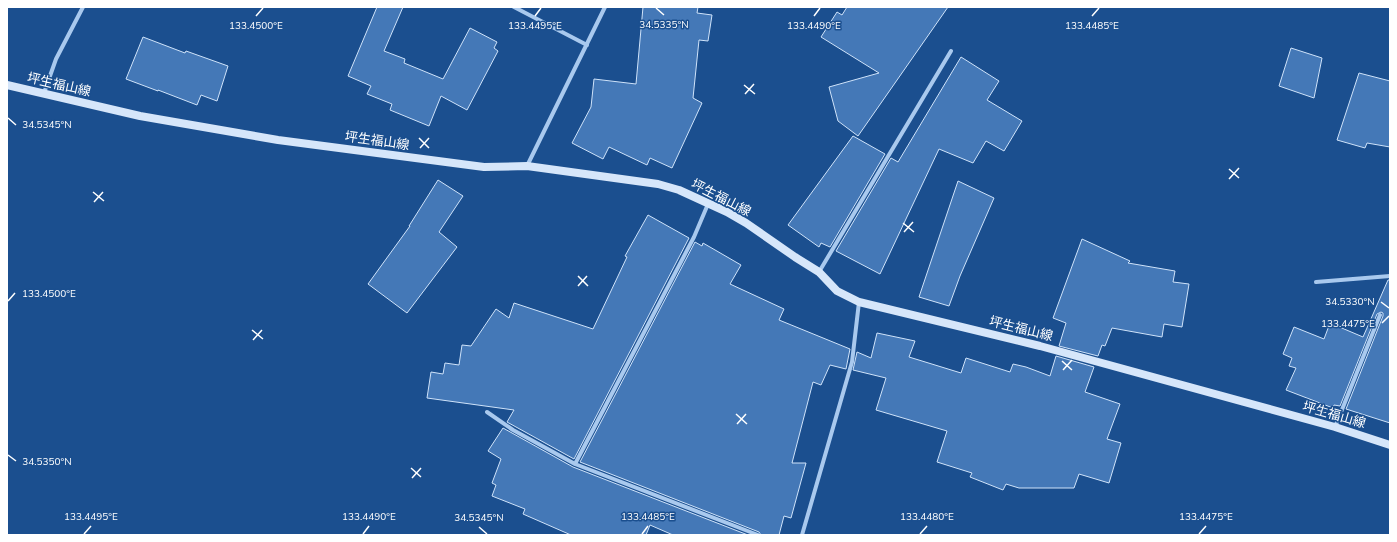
<svg xmlns="http://www.w3.org/2000/svg" width="1397" height="542" viewBox="0 0 1397 542" font-family="'Nunito Sans','Noto Sans JP',sans-serif">
<rect width="100%" height="100%" fill="#1b4f8f"/>
<!-- building -->
<path fill="#4478b7" stroke="#cfe3fa" d="M377,7h26l-19,44 21,8 -1,4 39,16 27,-51 27,14 -3,6 4,3 -31,59 -26,-14 -12,30 -39,-16 2,-6 -25,-10 4,-8 -23,-10z
M643,7h55l-1,6 15,2 -4,26 -9,-1 -6,58 9,5 -30,65 -22,-10 -3,7 -38,-18 -6,12 -31,-16 19,-36 3,-28 42,5z
M847,7h101l-90,129 -20,-15 -9,-34 50,-14 -58,-36 16,-25 5,3z
M143,37l42,16 1,-2 42,15 -11,35 -16,-6 -4,10 -39,-15v1l-32,-12z
M1291,48l31,10 -8,40 -35,-12z
M961,57l38,24 -12,19 35,21 -18,30 -18,-10 -13,22 -34,-14 -59,125 -44,-23 55,-93 7,4z
M1359,73l31,8v66l-23,-4 -2,5 -28,-8z
M853,136l32,18 -55,93 -9,-4 -2,4 -31,-22z
M438,180l25,16 -24,36 18,15 -50,66 -39,-29 42,-58h-1z
M958,181l36,17 -34,78 -11,30 -30,-9z
M648,215l41,23 -115,221 -67,-37 7,-12 -87,-12 4,-26 12,2 2,-11 14,2 3,-20 9,1 25,-37 13,9 5,-15 79,26 34,-72 -2,-1z
M1082,239l48,22 -2,2 47,8 -2,11 16,2 -7,43 -18,-3 -2,13 -50,-9 -7,18 -3,-1 -4,11 -39,-10 7,-23 -13,-5z
M695,242l7,4 1,-3 38,22 -11,19 54,25 -5,11 71,29 -4,20 -16,-4 -9,20 -8,-3 -21,81h14l-15,55 -7,-2 -5,19h-18l-2,-3 -179,-70z
M1388,280h2v143l-44,-14 37,-93v-3l-2,-1 -4,2 -37,92 -6,-1 -1,3 -47,-18 10,-22 -7,-2 3,-8 -9,-4 11,-27 30,12 6,-16 33,14z
M877,333l38,8 -6,16 52,16 5,-15 44,14 3,-8 13,3 24,9 6,-20 38,11 -9,25 35,12 -13,35 14,4 -12,40 -30,-9 -5,14h-55l-13,-4 -3,6 -33,-13 2,-4 -35,-11 10,-31 -71,-21 10,-32 -33,-8 4,-18 14,6z
M503,428l70,39 175,68h-75l-23,-10 -4,10h-75l-48,-21 2,-5 -33,-13 4,-11 -4,-2 9,-24 -13,-8z"/>
<g fill="none" stroke-linecap="round" stroke-linejoin="round">
<!-- minor -->
<path stroke="#a9c9ee" stroke-width="4" d="M514,7l73,38
M44,93l12,-34 27,-52
M527,166l78,-159
M819,272l132,-221
M1316,282l74,-6
M487,412l26,18 62,34 183,71
M1335,427l45,-112
M575,464l119,-227 14,-33
M802,535l50,-173 7,-60"/>
<!-- secondary -->
<path stroke="#d6e6fa" stroke-width="8" d="M7,85l133,31 138,24 206,27 43,-1 131,18 21,6 48,22 19,11 49,34 24,15 18,19 22,11 181,44 295,81 55,18"/>
</g>
<!-- ticks -->
<path fill="none" stroke="#fff" stroke-width="1.5" d="M656,8l8,7M256,16l7,-8M535,16l6,-8M814,16l6,-8M1092,16l7,-8M744,85l11,9M745,94l9,-10M8,118l8,7M419,138l10,10M420,148l9,-10M1229,169l10,9M1229,179l10,-11M93,192l11,9M94,202l9,-10M903,223l11,9M904,232l9,-10M578,276l10,10M578,286l9,-10M8,301l7,-8M1381,302l8,6M1382,323l7,-7M252,330l11,9M253,340l9,-10M1062,361l10,9M1063,370l9,-10M736,414l11,10M737,424l9,-10M8,455l8,6M411,468l10,9M412,478l9,-10M479,527l8,7M84,534l7,-8M363,534l6,-8M642,534l6,-8M920,534l7,-8M1199,534l7,-8"/>
<g text-anchor="middle" dominant-baseline="central" stroke-width="3" stroke-linejoin="round" paint-order="stroke">
<!-- street labels -->
<g font-size="13" fill="#fff" stroke="#1b4f8f">
<text transform="translate(59 85) rotate(13)">坪生福山線</text>
<text transform="translate(377 141) rotate(8)">坪生福山線</text>
<text transform="translate(721 198) rotate(27)">坪生福山線</text>
<text transform="translate(1021 329) rotate(14)">坪生福山線</text>
<text transform="translate(1334 415) rotate(16)">坪生福山線</text>
</g>
</g>
<g font-size="10" text-anchor="middle" fill="#fff" stroke="#1b4f8f" stroke-width="3" stroke-linejoin="round" paint-order="stroke">
<text x="664" y="28">34.5335°N</text>
<text x="256" y="29">133.4500°E</text>
<text x="535" y="29">133.4495°E</text>
<text x="814" y="29">133.4490°E</text>
<text x="1092" y="29">133.4485°E</text>
<text x="47" y="128">34.5345°N</text>
<text x="49" y="297">133.4500°E</text>
<text x="1350" y="305">34.5330°N</text>
<text x="1348" y="327">133.4475°E</text>
<text x="47" y="465">34.5350°N</text>
<text x="91" y="520">133.4495°E</text>
<text x="369" y="520">133.4490°E</text>
<text x="648" y="520">133.4485°E</text>
<text x="927" y="520">133.4480°E</text>
<text x="1206" y="520">133.4475°E</text>
<text x="479" y="521">34.5345°N</text>
</g>
<!-- border -->
<rect width="1397" height="542" fill="none" stroke="#ffffff" stroke-width="16"/>
</svg>
